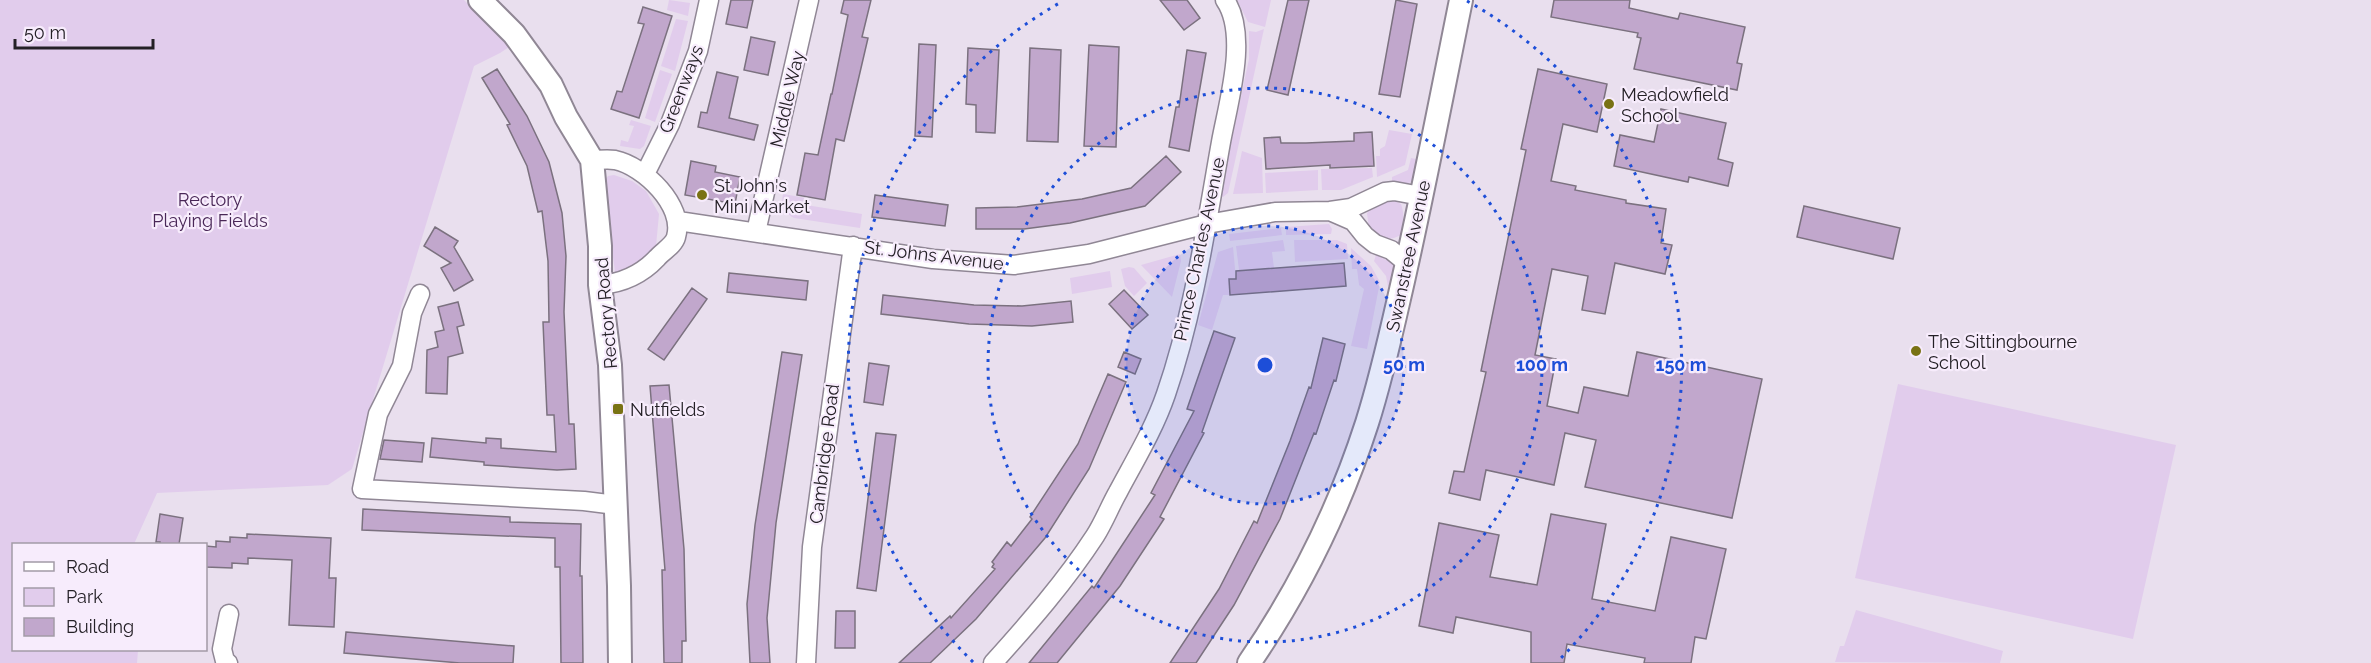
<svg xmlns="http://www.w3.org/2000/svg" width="2371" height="663" viewBox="0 0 2371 663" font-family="Raleway,sans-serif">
<rect width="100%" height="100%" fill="#e9dfee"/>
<!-- green -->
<path fill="#e1ccec" d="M0,0h464l45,47 -9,6 -26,13 -122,403 -24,16 -171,8 -23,51h-120v106h124l-1,13h-137z
M669,0l21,3 -2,13 -21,-6z
M1237,0h34l-6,27 -17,-5z
M676,19l12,2 -13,50 -14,-5z
M1264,29l-36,164 -5,4 -3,-2 29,-136v-28l7,1z
M660,70l12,4 -17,48 -10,-4z
M631,120l20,6 -7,20 -4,3 -20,-3 1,-6 7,2 6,-16 -5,-1z
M1389,130l23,4 -7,31 -28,12 -1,-21h4v-7l5,-3z
M1242,151l20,7 1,35 -30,1z
M1411,158l10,2 -7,21 -8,3h-14v-7l16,-7z
M1372,168l1,9 -32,13h-19l-1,-21z
M1318,170v20l-52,3 -1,-20z
M614,175l18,6 14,10 13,23 -3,32 -7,11 -26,16 -8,-1 -12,-89 5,-7z
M783,194l23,4v7l56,9 -2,14 -66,-10c-11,-6 -13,-12 -11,-24z
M1391,199l10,5c4,11 2,19 0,31 -15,7 -19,4 -32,-6l-2,-16 9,-11z
M1329,224l3,5 -1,5 -45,1v-8z
M1281,228l1,7 -52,6 -1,-7z
M1283,240l2,11 -13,1 2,16 -35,2 -3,-24z
M1294,240h43l10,4 1,15 -53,3z
M1233,247l3,32 -7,1 1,15h-7l-11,35 -14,-5 20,-73z
M1351,248l20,18 9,16 -13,67 -16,-3 13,-57 -5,-4 -2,-16h-5z
M1180,254l1,7 -9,36 -31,-32z
M1376,255l18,8 4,9 -4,15 -6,-1 -2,-10 -12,-15z
M1129,267l5,1 13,15 -13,13 -9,-10 -4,-17z
M1110,271l2,16 -40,7 -2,-16z
M1898,384l278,61 -43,194 -278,-61z
M1856,610l147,41 -3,12 -165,-1 5,-16h4z"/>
<!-- building -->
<path fill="#c1a7cc" stroke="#7b717f" stroke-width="1.5" d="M731,0h22l-6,28 -21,-4z
M844,0h27l-9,37 6,1 -24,103 -8,-2 -11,61 -28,-5 8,-42 13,2 13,-61h1l16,-79 -7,-2z
M1160,0h27l13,18 -16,12z
M1288,0h21l-21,95 -21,-5z
M1396,0l21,4 -17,93 -21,-3z
M1554,0h76l-1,8 49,11 2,-6 65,14 -8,36 5,1 -5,26 -103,-21 7,-31 -4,-1 1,-4 -87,-16z
M643,7l29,9 -33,102 -28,-9 6,-18 5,1 22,-68 -6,-1z
M751,37l24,5 -7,33 -24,-5z
M919,44l17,1 -4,92 -17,-1z
M1089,45l30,2 -3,100 -32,-1z
M968,48l31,2 -4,83 -19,-1v-27l-10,-1z
M1030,48l31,2 -3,92 -31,-1z
M1187,50l19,3 -17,98 -20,-4 7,-40h3z
M497,69l30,47 22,46 13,51 4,43 -2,56 5,112h5l2,45 -19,1 -73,-5v-3l-54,-5 2,-19 54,5v-5l15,1v9l55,4 -2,-37h-7l-4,-93h6l-1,-61 -6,-50 -4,1 -11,-46 -20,-41 3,-1 -28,-46z
M1538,69l69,15 -10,48 -34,-8 -12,57 25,5 -1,4 51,10v3l40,6 -5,34 11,2 -7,29 -50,-11 -10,51 -23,-4 6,-34 -36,-7 -17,86 21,4 -9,47 31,7 6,-26 44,9 9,-44 125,27 -30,139 -147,-31 11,-47 -31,-7 -11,52 -68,-15 -6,30 -31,-7 5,-22 10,1 22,-100 -5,-1 45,-221 -5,-1z
M717,72l21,5 -9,41 29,7 -4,15 -56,-13 3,-15 6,1z
M1661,109l65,14 -8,36 15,4 -5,23 -39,-9 -1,5 -74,-16 6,-31 34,7z
M1372,132l2,34 -44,2v-3l-64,4 -2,-31 16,-1 1,6h25l48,-2v-8z
M1166,156l15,16 -36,34 -75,17 -46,6h-48v-21l41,-1 65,-8 49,-11z
M691,161l25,5 -1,6 25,5 -5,27 -50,-9z
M875,195l73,10 -3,21 -73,-9z
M1804,206l96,22 -7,31 -96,-22z
M435,227l23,14 -4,6 19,33 -19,11 -13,-23 10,-5 -27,-17z
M1344,263l2,23 -116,9 -1,-16h7v-8z
M729,273l79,8 -2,19 -79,-8z
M692,288l15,11 -43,61 -16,-11z
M1124,290l24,25 -16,14 -23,-25z
M883,295l91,10 48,1 49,-5 2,21 -41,4 -63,-2 -88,-10z
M458,302l6,23 -7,2 6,26 -15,4 -1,37 -21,-1 1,-43 11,-3 -3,-15 9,-2 -6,-23z
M1214,331l21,7 -33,94 2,1 -44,84 4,2 -44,67 -63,77h-28l63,-77 2,2 61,-93 -4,-2 43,-82 -7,-2z
M1323,338l22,6 -9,37 -2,-1 -18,54 -2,-1 -34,86 -46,86 -38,58h-26l49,-74 35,-68 3,2 33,-82 19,-54 2,1z
M782,352l20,3 -26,168 -9,95 3,45h-20l-3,-59 8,-79z
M1124,352l17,7 -6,15 -17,-7z
M869,363l20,3 -6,39 -19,-3z
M1108,374l18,8 -37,87 -44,69 -69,81 -46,44h-31l51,-47 1,2 44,-49 -3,-2 2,-3 -2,-2 15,-20 4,4 21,-27 -2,-2 48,-73z
M669,385l15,164 2,92h-4v22h-18l-2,-93h3l-15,-184z
M876,433l20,2 -20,156 -19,-3z
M384,440l40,3 -2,19 -42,-3z
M363,509l147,8v5l71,2 -1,52h2l1,87h-22l-1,-96h-5v-29l-193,-8z
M160,514l23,4 -4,26h-19v-2h-4z
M1551,514l55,10 -14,75 63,12 16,-74 55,12 -20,90 -11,-2 -4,26h-47l1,-5 -78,-14 -3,19h-33v-31l-75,-15 -3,16 -34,-7 20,-103 60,12 -9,42 47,8z
M247,534l84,4 -2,40h7l-2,49 -45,-2 3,-65 -44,-2v6l-16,-1v5l-26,-1v-21l10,1v-6l14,1v-5l17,1z
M836,611h19v37h-20z
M346,632l168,14 -1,17h-53l-116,-10z"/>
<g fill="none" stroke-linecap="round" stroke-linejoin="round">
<!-- minor casing -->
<g stroke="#908795" stroke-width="21">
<path id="minor" d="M592,160c7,0 16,-1 23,0 29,6 70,46 61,77 -2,8 -14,15 -19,21 -16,17 -34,25 -57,27
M645,174l25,-50 28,-73 11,-51
M1330,211l23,10 12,15 10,8 16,6 16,13
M678,221l255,38 81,6 75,-11 118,-30 68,-12 55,-1 21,-3 34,-16 9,-1 27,5
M756,232l53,-232
M420,294l-8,19 -10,53 -24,48 -16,75 222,12 32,4
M228,663l-3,-2 -3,-12 7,-35
M806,663l6,-116 41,-301
M993,663c36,-40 72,-81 102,-127 9,-14 15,-30 23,-44 17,-32 36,-63 48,-98 28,-81 40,-168 55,-252 7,-39 28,-107 4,-142"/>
</g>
<!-- tertiary casing -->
<g stroke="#908795" stroke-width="26">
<path id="tertiary" d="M480,0l34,34 37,51 15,32 26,43 8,86v39l10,80 9,221 1,77
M1249,663c50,-73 91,-156 118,-240 15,-47 25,-94 36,-142 21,-93 39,-187 58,-281"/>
</g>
<!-- minor -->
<use href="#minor" stroke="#fff" stroke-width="18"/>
<!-- tertiary -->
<use href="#tertiary" stroke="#fff" stroke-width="22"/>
</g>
<!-- distance rings -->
<circle cx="1265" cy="365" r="139" fill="#1d4ed8" fill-opacity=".12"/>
<g fill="none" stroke="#1d4ed8" stroke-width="3" stroke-dasharray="3 6">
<circle cx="1265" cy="365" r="139"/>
<circle cx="1265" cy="365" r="277"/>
<path d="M973 662A416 416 0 0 1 1063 1M1467 1A416 416 0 0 1 1557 662"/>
</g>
<!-- markers -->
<g fill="#797214" stroke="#f7ecfc" stroke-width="2">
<circle cx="1609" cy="104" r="6"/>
<circle cx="702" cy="195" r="6"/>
<circle cx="1916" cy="351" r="6"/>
<rect x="612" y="403" width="12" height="12" rx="3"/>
</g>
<g text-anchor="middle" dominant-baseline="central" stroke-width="4.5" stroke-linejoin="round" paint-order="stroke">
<!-- street labels -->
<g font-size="18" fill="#242026" stroke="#f7ecfc">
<text transform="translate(681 89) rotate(-69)">Greenways</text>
<text transform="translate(787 99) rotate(-77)">Middle Way</text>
<text transform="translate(1199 249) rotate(-78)">Prince Charles Avenue</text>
<text transform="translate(934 255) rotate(7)">St. Johns Avenue</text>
<text transform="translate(1408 256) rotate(-78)">Swanstree Avenue</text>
<text transform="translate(606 313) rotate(-95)">Rectory Road</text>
<text transform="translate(824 454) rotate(-83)">Cambridge Road</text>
</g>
<!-- poi labels -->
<g font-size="18" fill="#242026" stroke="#f7ecfc" text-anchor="start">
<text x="1621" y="94">Meadowfield<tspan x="1621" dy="21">School</tspan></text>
<text x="714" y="185">St John's<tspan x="714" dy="21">Mini Market</tspan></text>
<text x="1928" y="341">The Sittingbourne<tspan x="1928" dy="21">School</tspan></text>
<text x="630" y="409">Nutfields</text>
</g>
<!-- park labels -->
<g font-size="18" fill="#492757" stroke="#f7ecfc">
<text x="210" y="199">Rectory<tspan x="210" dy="21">Playing Fields</tspan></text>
</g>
</g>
<circle cx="1265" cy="365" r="9" fill="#1d4ed8" stroke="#f7ecfc" stroke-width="3"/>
<g font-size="18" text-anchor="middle" font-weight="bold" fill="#1d4ed8" stroke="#f7ecfc" stroke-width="4.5" stroke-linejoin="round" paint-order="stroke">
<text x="1404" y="371">50 m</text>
<text x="1542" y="371">100 m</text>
<text x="1681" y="371">150 m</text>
</g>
<!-- legend -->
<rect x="12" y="543" width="195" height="108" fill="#f7ecfc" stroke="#a39aa6" stroke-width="1.5"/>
<rect x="24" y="562" width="30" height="9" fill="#ffffff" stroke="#a39aa6" stroke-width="1.5"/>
<text x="66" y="573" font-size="18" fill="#242026">Road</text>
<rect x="24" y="588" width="30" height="18" fill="#e1ccec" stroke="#a39aa6" stroke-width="1.5"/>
<text x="66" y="603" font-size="18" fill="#242026">Park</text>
<rect x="24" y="618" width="30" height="18" fill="#c1a7cc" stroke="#a39aa6" stroke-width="1.5"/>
<text x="66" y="633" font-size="18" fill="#242026">Building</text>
<!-- scale -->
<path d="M15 39v9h138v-9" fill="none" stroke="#242026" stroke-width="3"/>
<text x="24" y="39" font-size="18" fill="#242026" stroke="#f7ecfc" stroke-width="4.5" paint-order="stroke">50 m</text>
</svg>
